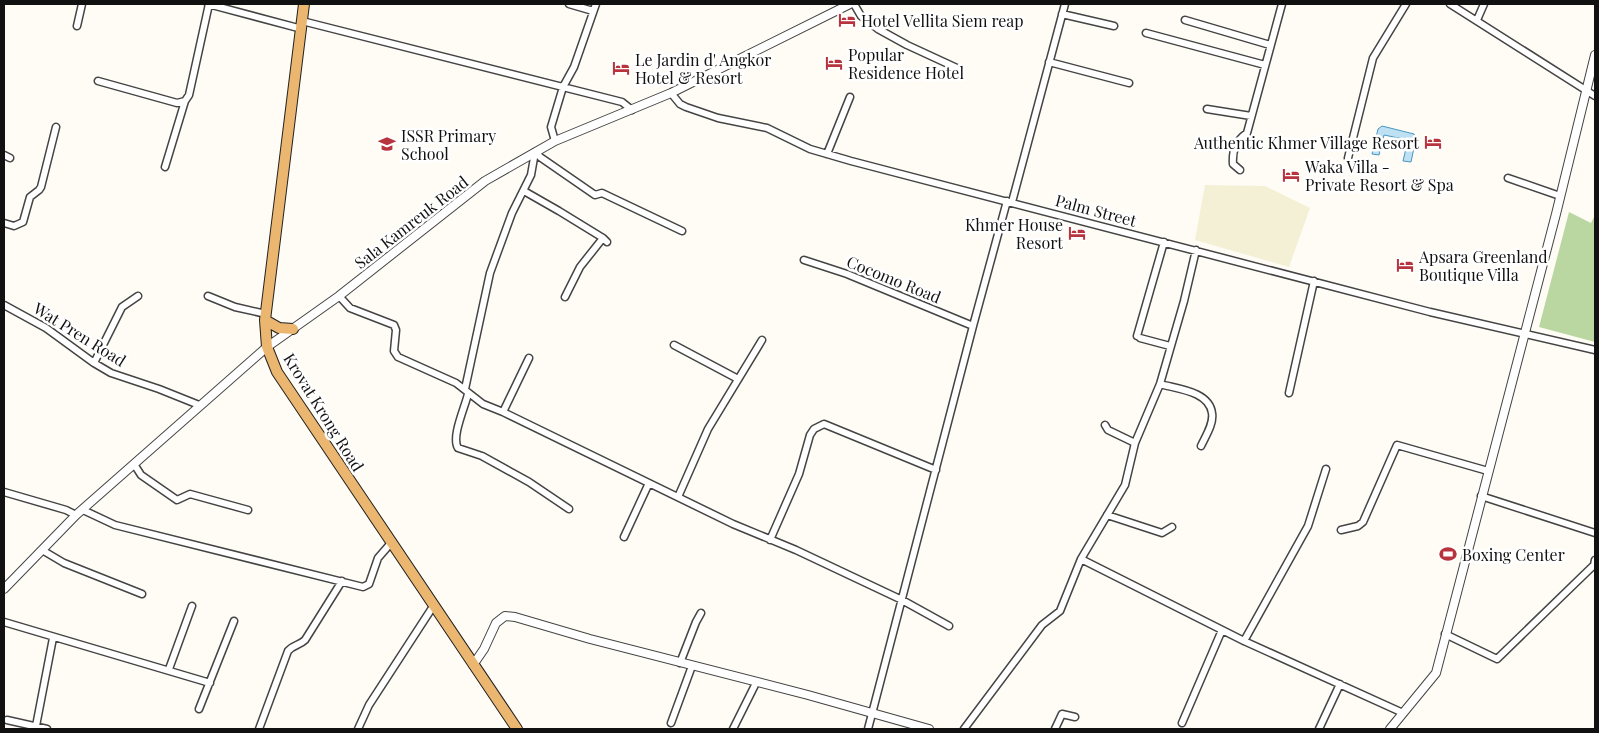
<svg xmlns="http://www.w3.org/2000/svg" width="1599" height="733" viewBox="0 0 1599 733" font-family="'Playfair Display',serif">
<rect width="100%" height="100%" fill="#fefcf5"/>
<!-- farmland -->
<path fill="#f3f0d6" d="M1205,185l60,1 45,22 -21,59 -94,-27z"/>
<!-- forest -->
<path fill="#bbd7a1" d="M1569,212l22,11 4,-8v127l-56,-15z"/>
<!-- water -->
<path fill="#bde0f2" stroke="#4a97c3" d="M1382,126l32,8 2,4 -5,24 -8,-1 5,-21 -24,-5 -5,20 -7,-1 6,-25z"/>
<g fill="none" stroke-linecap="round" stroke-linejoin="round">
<!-- minor casing -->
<g stroke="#444" stroke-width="9">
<path id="minor" d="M208,4l94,25
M569,4l24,7
M854,4l7,12 17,13 29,16 52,24
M1450,4l145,92
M1062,14l52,12
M1185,20l85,25
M1477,20l7,-16
M302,21l320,81 10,8
M77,26l5,-22
M1146,33l119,32
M1049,62l80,21
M98,81l79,22 8,-2 4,-6 20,-91
M671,93l9,11 6,3 32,11 49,10 43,21 41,12 579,151 165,38
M1207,109l44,7
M555,141l-4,-14 12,-40 11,-20 22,-63
M536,152l4,5 55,38 7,-2 80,38
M827,154l23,-57
M4,155l6,3
M1348,158l25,-100 33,-54
M165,167l20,-66
M1240,170l-7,-6c-1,-14 3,-23 14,-31l35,-129
M1508,178l52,18
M524,191l35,20 44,27
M1012,202l53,-198
M4,223l10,3 9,-4 7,-25 9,-7 2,-3 15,-60
M804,260l43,14 126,52
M208,296l27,11 31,7
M339,296l11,12 44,17 2,5 -2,21 4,6 58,26 27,21 20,8 230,112 63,26 106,50 47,26
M565,297l15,-30 23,-29 4,4
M4,305l42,23 48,35 17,10 48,16 40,16
M1137,336l27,-94
M1140,338l30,8
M674,345l64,34
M94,363l28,-56 16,-11
M1160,384c17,5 49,7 52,29 2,11 -7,24 -11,33
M465,389l25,-116 22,-60 19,-38 4,-23
M1289,393l25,-112
M468,394c-3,13 -17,43 -10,54l24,8 47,26 40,27
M503,412l26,-54
M1105,425l3,5 27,13
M134,464l7,11 36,25 13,-6 58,16
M4,492l62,18 10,5
M1481,496l114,37
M678,497l30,-68 54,-89
M83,510l32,15 248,62 6,-3 9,-26 13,-15
M1107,515l55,18 10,-6
M1341,530l17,-4 5,-4 34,-77 91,26
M624,537l25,-54
M770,540l29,-66 11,-39 4,-6 10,-5 112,46
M42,550l22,13 78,31
M1081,559l163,82 159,72
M4,622l206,61
M1445,634l52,25 97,-94 1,-5
M1244,641l64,-115 18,-57
M680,663l16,-41 5,-9
M169,669l23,-63
M199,709l35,-88
M7,720l40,9
M671,723l21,-57
M1182,723l40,-93
M36,726l17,-88
M259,729l29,-78c5,-6 12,-6 17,-11l37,-59
M358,729l11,-24 65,-100
M733,729l23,-46
M868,729l105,-403 34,-125
M964,729l78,-104 18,-14 21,-52 44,-74 10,-42 25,-59 24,-83 12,-51
M1055,729l7,-15 13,3
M1319,729l21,-45"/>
</g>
<!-- tertiary casing -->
<g stroke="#444" stroke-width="10">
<path id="tertiary" d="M4,589l72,-74 191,-168 72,-51 146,-115 70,-40 116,-48 179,-89
M473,665l11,-16 12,-26 9,-7 10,1 75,22 218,56 121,34
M1390,729l46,-56 120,-459 39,-159"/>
</g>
<!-- trunk casing -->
<g stroke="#222" stroke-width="12">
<path id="trunk" d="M304,4l-39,316 2,27 10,25 240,357
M265,320l14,8 14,1"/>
</g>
<!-- minor -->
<use href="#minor" stroke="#fff" stroke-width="6"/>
<!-- tertiary -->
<use href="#tertiary" stroke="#fff" stroke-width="8"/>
<!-- trunk -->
<use href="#trunk" stroke="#ebb670" stroke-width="10"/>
</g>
<!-- icons -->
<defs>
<g id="hotel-bare" transform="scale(1.35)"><path d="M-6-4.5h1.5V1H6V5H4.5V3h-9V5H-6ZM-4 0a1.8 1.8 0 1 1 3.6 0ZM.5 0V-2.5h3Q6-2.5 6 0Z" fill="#b7333e" stroke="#fff" stroke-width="2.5" paint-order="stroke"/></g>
<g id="school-bare" transform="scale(1.35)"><path d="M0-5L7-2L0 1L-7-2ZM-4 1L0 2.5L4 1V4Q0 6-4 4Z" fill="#b7333e" stroke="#fff" stroke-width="2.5" paint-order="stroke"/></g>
<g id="stadium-bare" transform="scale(1.35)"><path d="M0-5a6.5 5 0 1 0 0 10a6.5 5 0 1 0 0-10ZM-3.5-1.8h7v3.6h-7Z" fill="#b7333e" stroke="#fff" stroke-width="2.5" paint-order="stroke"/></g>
</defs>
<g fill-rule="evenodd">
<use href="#hotel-bare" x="847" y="20"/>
<use href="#hotel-bare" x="834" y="63"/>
<use href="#hotel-bare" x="621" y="68"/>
<use href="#hotel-bare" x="1433" y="142"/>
<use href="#school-bare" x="387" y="144"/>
<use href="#hotel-bare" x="1291" y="175"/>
<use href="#hotel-bare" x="1077" y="233"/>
<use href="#hotel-bare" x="1405" y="265"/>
<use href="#stadium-bare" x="1448" y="554"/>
</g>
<g text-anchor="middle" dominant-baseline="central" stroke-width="5" stroke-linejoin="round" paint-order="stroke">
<!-- poi labels -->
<g font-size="16" fill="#111" stroke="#fff" text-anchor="start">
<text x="861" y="20">Hotel Vellita Siem reap</text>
<text x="848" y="54">Popular<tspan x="848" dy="18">Residence Hotel</tspan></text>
<text x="635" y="59">Le Jardin d' Angkor<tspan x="635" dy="18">Hotel &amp; Resort</tspan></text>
<text x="401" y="135">ISSR Primary<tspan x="401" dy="18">School</tspan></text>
<text x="1419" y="142" text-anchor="end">Authentic Khmer Village Resort</text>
<text x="1305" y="166">Waka Villa -<tspan x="1305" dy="18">Private Resort &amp; Spa</tspan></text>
<text x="1063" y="224" text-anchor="end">Khmer House<tspan x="1063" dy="18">Resort</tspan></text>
<text x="1419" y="256">Apsara Greenland<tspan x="1419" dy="18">Boutique Villa</tspan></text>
<text x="1462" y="554">Boxing Center</text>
</g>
<!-- street labels -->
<g font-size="16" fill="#111" stroke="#fff">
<text transform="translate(1096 210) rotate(15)">Palm Street</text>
<text transform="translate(411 222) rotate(-38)">Sala Kamreuk Road</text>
<text transform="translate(894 279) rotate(22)">Cocomo Road</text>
<text transform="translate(80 334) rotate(32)">Wat Pren Road</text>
<text transform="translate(324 412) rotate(58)">Krovat Krong Road</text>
</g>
</g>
<!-- border -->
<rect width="1599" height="733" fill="none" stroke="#111111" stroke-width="10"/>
</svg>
